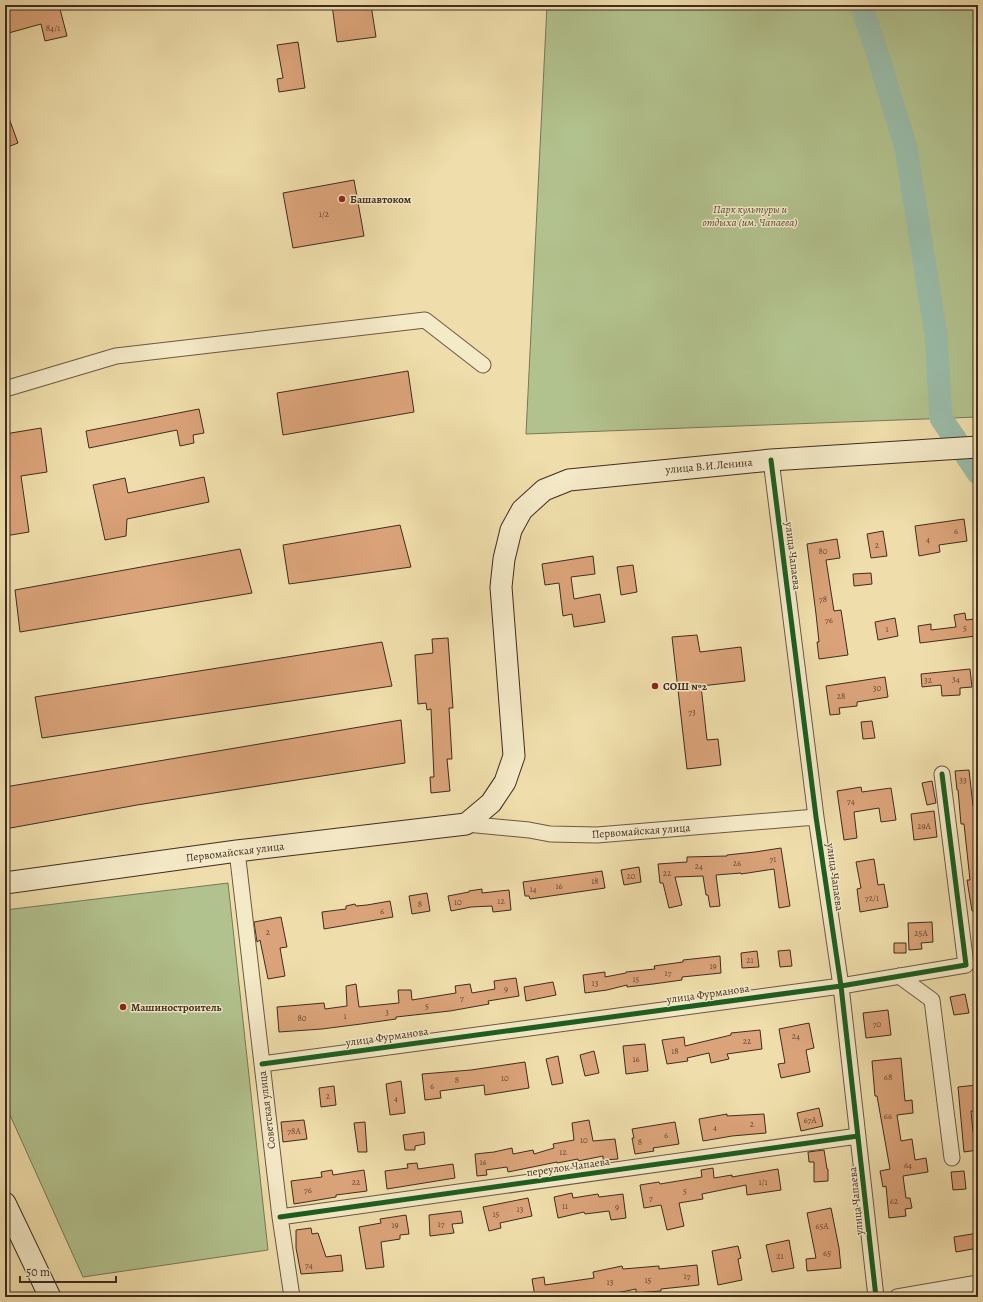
<svg xmlns="http://www.w3.org/2000/svg" width="983" height="1302" viewBox="0 0 983 1302" font-family="Alegreya,serif">
<rect width="100%" height="100%" fill="#efdeab"/>
<filter id="stains"><feTurbulence type="fractalNoise" baseFrequency=".005" numOctaves="4"/><feColorMatrix values="0 0 0 0 .2 0 0 0 0 .09 0 0 0 0 .02 0 0 0 .5 -.17"/></filter>
<radialGradient id="worn" r=".72"><stop offset=".6" stop-color="#630" stop-opacity="0"/><stop offset="1" stop-color="#630" stop-opacity=".3"/></radialGradient>
<!-- green -->
<path fill="#b2c28e" stroke="#797758" d="M547,5h431v412l-452,17z
M228,883l40,367 -185,27 -78,-173v-194z"/>
<g fill="none" stroke-linecap="round" stroke-linejoin="round">
<!-- river -->
<path stroke="#9abca9" stroke-width="23" d="M861,5l14,41 31,102 30,187 5,83 37,55"/>
</g>
<!-- building -->
<path fill="#dba379" stroke="#402c22" d="M13,5h7l1,5 22,-5h16l8,31 -22,5 -4,-17 -36,10v-26z
M332,5h39l5,32 -39,5z
M298,42l7,46 -26,4 -2,-13 6,-1 -6,-33z
M5,110h1l12,33 -13,5z
M354,180l10,56 -71,12 -10,-55z
M408,371l6,41 -131,23 -6,-42z
M199,409l5,24 -11,2 1,8 -14,3 -3,-16 -88,18 -3,-17z
M41,428l6,44 -26,4 8,56 -24,4v-102z
M204,477l5,25 -82,17 -1,17 -21,4 -12,-55 32,-7 3,15z
M964,519l3,22 -28,4 1,7 -21,4 -4,-30z
M400,525l11,42 -122,17 -6,-39z
M883,531l4,25 -16,2 -4,-24z
M837,539l3,19 -14,2 8,51 7,-1 7,45 -29,4 -2,-17h2l-3,-28 -9,-70z
M240,549l12,44 -232,39 -5,-42z
M593,556l2,18 -24,3 3,22 26,-5 5,28 -31,5 -2,-13 -9,2 -4,-33 -14,2 -3,-21z
M633,565l4,27 -16,3 -4,-28z
M871,573l1,11 -18,2 -1,-12z
M965,613l1,7 8,-1 2,17 -56,7 -2,-17 13,-2v6l25,-3 -2,-12z
M895,618l3,18 -20,4 -3,-18z
M697,635l3,17 41,-5 4,34 -44,5 6,54 11,-1 3,26 -34,4 -15,-132z
M448,638l5,70h-4l3,51h-5l3,32 -19,2 -1,-16h4l-3,-68 -4,1 -1,-7 -8,1 -3,-49 18,-2 -1,-14z
M382,642l10,44 -350,52 -7,-41z
M970,669l2,18 -12,1v7l-18,1 -1,-11 -19,2 -1,-13z
M885,677l3,20 -31,5v4l-18,2 1,6 -10,1 -4,-29z
M401,720l4,43 -268,42 -132,24v-42z
M872,721l3,17 -12,1 -2,-17z
M969,770l4,36 5,-1v105l-6,1 -5,-31h3l-6,-56h-3l-3,-34h-1l-2,-19z
M932,781l4,22 -9,2 -5,-22z
M861,787l1,5 29,-4 5,32 -15,2 -2,-14 -25,4 3,26 -13,2 -7,-49z
M934,811l3,26 -23,3 -3,-26z
M781,848l9,58 -11,2 -5,-39 -33,5v-1l-25,2 4,31 -10,1 -2,-12h-2l-3,-19 -28,1 7,28 -13,3 -6,-25h-3l-2,-19 29,-2v-5l40,-1v-1l28,-3z
M874,859l4,26 6,-1 4,23 -28,5 -3,-23 4,-1 -5,-26z
M639,867l2,15 -17,3 -3,-15z
M602,871l3,17 -75,11 -1,-3h-4l-2,-14z
M482,889v4l27,-3 2,20 -18,2 -1,-6 -21,1 -20,4 -3,-15 21,-4v-1z
M427,893l3,18 -18,3 -3,-18z
M390,901l3,16 -69,12 -2,-17 24,-3v-3l9,-2 1,2 11,-1z
M281,917l6,30 -7,1 5,28 -17,3 -8,-39 -3,2 -3,-20z
M932,922l1,20 -12,1 1,6 -13,1 -1,-27z
M894,943h12v10h-12z
M790,950l2,16 -12,1 -2,-16z
M757,951l2,16 -17,1 -1,-15z
M720,956l1,17 -39,4v3l-29,4 -26,3v-2l-20,5 -22,3 -2,-18 22,-3v5l21,-4v-1l29,-3 -1,-3 29,-4v-2z
M516,978l3,18 -31,5 1,3 -39,7 -54,6v2l-35,5 -39,5 -43,3 -2,-25 47,-4 1,6 22,-3 -1,-20 10,-2 3,23 40,-4 -1,-13h13l1,10 44,-7 -1,-7 15,-2 2,9 23,-4 -1,-8z
M553,982l3,13 -30,6 -2,-14z
M965,994l4,19 -15,2 -4,-18z
M888,1010l3,25 -25,3 -3,-25z
M809,1023l5,25 -8,2 4,22 -29,6 -3,-14 7,-1 -6,-34z
M760,1030l2,19 -35,5 2,5 -18,4 -2,-10 -22,5 1,3 -21,3 -5,-24 22,-3 1,9 46,-11v-2z
M645,1044l3,27 -22,3 -3,-28z
M594,1051l5,22 -14,3 -5,-21z
M558,1056l5,27 -11,2 -6,-26z
M901,1058l4,43 7,-1 1,13 -16,2 4,26 11,-2 3,21 11,-2 2,14 -25,4 3,22h4l2,10 -7,1 1,7 -17,2 -3,-32 -3,1 -3,-16 10,-2 -13,-73h-2l-3,-35z
M525,1062l4,26 -44,7 -1,-10 -44,6 1,7 -16,2 -3,-26 49,-4z
M401,1081l4,32 -15,2 -4,-31z
M977,1085l1,26h-7l2,21h5v18l-14,2 -6,-65z
M334,1086l2,19 -15,2 -2,-19z
M819,1108l4,18 -22,5 -4,-18z
M727,1114v2l37,-2 2,19 -34,3 -29,5 -4,-22z
M304,1120l3,19 -24,3 -2,-20z
M589,1120l4,21 22,-2 3,20 -15,1v-4l-25,5v-2l-21,4v-1l-49,10 -1,-5 -21,3 1,5 -10,1 -2,-22 19,-2 18,-4 1,6 20,-4 1,4 20,-6 -1,-4 21,-4 -2,-17z
M365,1122l2,30h-9l-4,-29z
M675,1122l4,22 -26,4 1,3 -19,3 -3,-16h2l-2,-9z
M424,1132l1,12 -10,2v4h-10l-2,-15z
M824,1150l3,19h1v12l-14,1v-20h-5l-1,-10z
M417,1163l1,6 35,-5 2,14 -68,11 -2,-18 23,-3 -1,-4z
M713,1168l1,10 18,-3v2l46,-8 3,21 -34,5 -1,-10 -44,9 1,5 -24,4 5,23 -17,4 -6,-25 -17,3 -4,-23 19,-3 1,2 42,-7 -1,-7z
M332,1170l1,5 31,-5 3,21 -31,4v2l-42,7 -3,-23 31,-4 -1,-5z
M964,1171l2,18 -13,1 -2,-18z
M572,1193l1,5 25,-4 1,3 24,-3 3,24 -15,2 -2,-9 -24,3 -1,-2 -26,6 -4,-21z
M528,1198l4,18 -32,7 1,5 -12,3 -6,-24z
M831,1208l8,40 2,20 -34,3 -1,-12 10,-1 -9,-45z
M461,1211l2,12 -11,1 2,9 -24,3 -1,-21z
M406,1215l3,19 -9,1v4l-19,3 3,25 -18,2 -7,-42 22,-4 -1,-4z
M311,1228l1,6 6,-1 8,24 15,-2 2,16 -42,3 -5,-26v-18z
M978,1233v15l-22,4 -2,-15z
M789,1240l5,28 -22,4 -6,-27z
M738,1246l3,12 -3,1 4,21 -24,5 -6,-34z
M697,1265l2,20 -38,4v2l-25,2v-4l-39,8h-62l-3,-18 12,-2 1,8 49,-7 -1,-6 29,-6 1,3 36,-3v3z"/>
<g fill="none" stroke-linecap="round" stroke-linejoin="round">
<!-- minor casing -->
<g stroke="#6c5844" stroke-width="17">
<path id="minor" d="M5,389l111,-33 309,-36 58,45
M771,460l45,357 25,169 35,311
M466,824l63,6 21,4 47,1 219,-18
M237,851l43,366 12,80
M899,976l33,24 20,158
M262,1064l579,-78 125,-21 -24,-191
M280,1217l578,-81
M897,1297l81,-14"/>
</g>
<!-- secondary casing -->
<g stroke="#402c22" stroke-width="23">
<path id="secondary" d="M5,883l232,-32 229,-27 25,-21 14,-21 9,-26 -13,-169 3,-28 7,-29 11,-20 22,-20 25,-10 202,-20 207,-13
M5,1203l45,94"/>
</g>
<!-- minor -->
<use href="#minor" stroke="#f5eac8" stroke-width="15"/>
<!-- secondary -->
<use href="#secondary" stroke="#f5eac8" stroke-width="21"/>
<!-- cycleway casing -->
<g stroke="#f5eac8" stroke-width="8">
<path id="cycleway" d="M771,460l45,357 25,169 35,311
M262,1064l579,-78 125,-21 -24,-191
M280,1217l578,-81"/>
</g>
<!-- cycleway -->
<use href="#cycleway" stroke="#1b5e20" stroke-width="5"/>
</g>
<!-- markers -->
<g fill="#8f2418" stroke="#f5eac8" stroke-width="1.5">
<circle cx="342" cy="199" r="4"/>
<circle cx="655" cy="686" r="4"/>
<circle cx="123" cy="1007" r="4"/>
</g>
<g text-anchor="middle" dominant-baseline="central" stroke-width="3" stroke-linejoin="round" paint-order="stroke">
<!-- number labels -->
<g font-size="9" fill="#674a38">
<text x="53" y="28">84/1</text>
<text x="324" y="214">1/2</text>
<text x="956" y="531">6</text>
<text x="928" y="539">4</text>
<text x="877" y="545">2</text>
<text x="823" y="551">80</text>
<text x="823" y="599">78</text>
<text x="829" y="620">76</text>
<text x="965" y="628">5</text>
<text x="887" y="629">1</text>
<text x="956" y="679">34</text>
<text x="928" y="680">32</text>
<text x="877" y="688">30</text>
<text x="841" y="696">28</text>
<text x="692" y="712">73</text>
<text x="963" y="780">33</text>
<text x="851" y="801">74</text>
<text x="924" y="826">29А</text>
<text x="773" y="859">71</text>
<text x="737" y="863">26</text>
<text x="699" y="866">24</text>
<text x="667" y="873">22</text>
<text x="631" y="876">20</text>
<text x="595" y="881">18</text>
<text x="559" y="886">16</text>
<text x="533" y="889">14</text>
<text x="872" y="898">72/1</text>
<text x="501" y="901">12</text>
<text x="458" y="902">10</text>
<text x="420" y="904">8</text>
<text x="382" y="911">6</text>
<text x="268" y="932">2</text>
<text x="921" y="933">25А</text>
<text x="750" y="960">21</text>
<text x="713" y="966">19</text>
<text x="668" y="973">17</text>
<text x="636" y="979">15</text>
<text x="595" y="983">13</text>
<text x="506" y="989">9</text>
<text x="462" y="998">7</text>
<text x="427" y="1006">5</text>
<text x="387" y="1012">3</text>
<text x="345" y="1016">1</text>
<text x="302" y="1018">80</text>
<text x="877" y="1024">70</text>
<text x="796" y="1036">24</text>
<text x="747" y="1041">22</text>
<text x="675" y="1051">18</text>
<text x="636" y="1059">16</text>
<text x="888" y="1077">68</text>
<text x="505" y="1078">10</text>
<text x="457" y="1080">8</text>
<text x="432" y="1086">6</text>
<text x="328" y="1096">2</text>
<text x="396" y="1098">4</text>
<text x="888" y="1116">66</text>
<text x="810" y="1120">67А</text>
<text x="752" y="1124">2</text>
<text x="715" y="1127">4</text>
<text x="294" y="1131">78А</text>
<text x="666" y="1135">6</text>
<text x="584" y="1140">10</text>
<text x="640" y="1142">8</text>
<text x="563" y="1152">12</text>
<text x="483" y="1162">16</text>
<text x="908" y="1165">64</text>
<text x="356" y="1182">22</text>
<text x="763" y="1182">1/1</text>
<text x="308" y="1190">76</text>
<text x="685" y="1191">5</text>
<text x="651" y="1198">7</text>
<text x="894" y="1201">62</text>
<text x="565" y="1206">11</text>
<text x="617" y="1207">9</text>
<text x="520" y="1209">13</text>
<text x="496" y="1214">15</text>
<text x="441" y="1224">17</text>
<text x="395" y="1225">19</text>
<text x="822" y="1226">65А</text>
<text x="827" y="1253">65</text>
<text x="780" y="1256">21</text>
<text x="309" y="1265">74</text>
<text x="687" y="1276">17</text>
<text x="648" y="1280">15</text>
<text x="610" y="1282">13</text>
</g>
<!-- poi labels -->
<g font-size="11" font-weight="bold" fill="#402c22" stroke="#f5eac8" text-anchor="start">
<text x="350" y="199">Башавтоком</text>
<text x="663" y="686">СОШ №2</text>
<text x="131" y="1007">Машиностроитель</text>
</g>
<!-- park labels -->
<g font-size="11" font-style="italic" fill="#574a38" stroke="#f5eac8">
<text x="750" y="209">Парк культуры и<tspan x="750" dy="13">отдыха (им. Чапаева)</tspan></text>
</g>
<!-- street labels -->
<g font-size="11" fill="#402c22" stroke="#f5eac8">
<text transform="translate(709 466) rotate(-5)">улица В.И.Ленина</text>
<text transform="translate(793 556) rotate(83)">улица Чапаева</text>
<text transform="translate(641 831) rotate(-4)">Первомайская улица</text>
<text transform="translate(235 852) rotate(-7)">Первомайская улица</text>
<text transform="translate(835 877) rotate(82)">улица Чапаева</text>
<text transform="translate(708 994) rotate(-8)">улица Фурманова</text>
<text transform="translate(387 1037) rotate(-8)">улица Фурманова</text>
<text transform="translate(267 1110) rotate(-97)">Советская улица</text>
<text transform="translate(568 1167) rotate(-8)">переулок Чапаева</text>
<text transform="translate(856 1201) rotate(-96)">улица Чапаева</text>
</g>
</g>
<!-- margin -->
<rect width="983" height="1302" fill="none" stroke="#efdeab" stroke-width="20"/>
<rect x="6" y="6" width="971" height="1290" fill="none" stroke="#402c22" stroke-width="2"/>
<rect x="10" y="10" width="963" height="1282" fill="none" stroke="#402c22"/>
<!-- scale -->
<path d="M20 1276v6h96v-6" fill="none" stroke="#402c22" stroke-width="2"/>
<text x="26" y="1276" font-size="12" fill="#402c22" stroke="#f5eac8" stroke-width="3" paint-order="stroke">50 m</text>
<rect width="100%" height="100%" filter="url(#stains)"/>
<rect width="100%" height="100%" fill="url(#worn)"/>
</svg>
